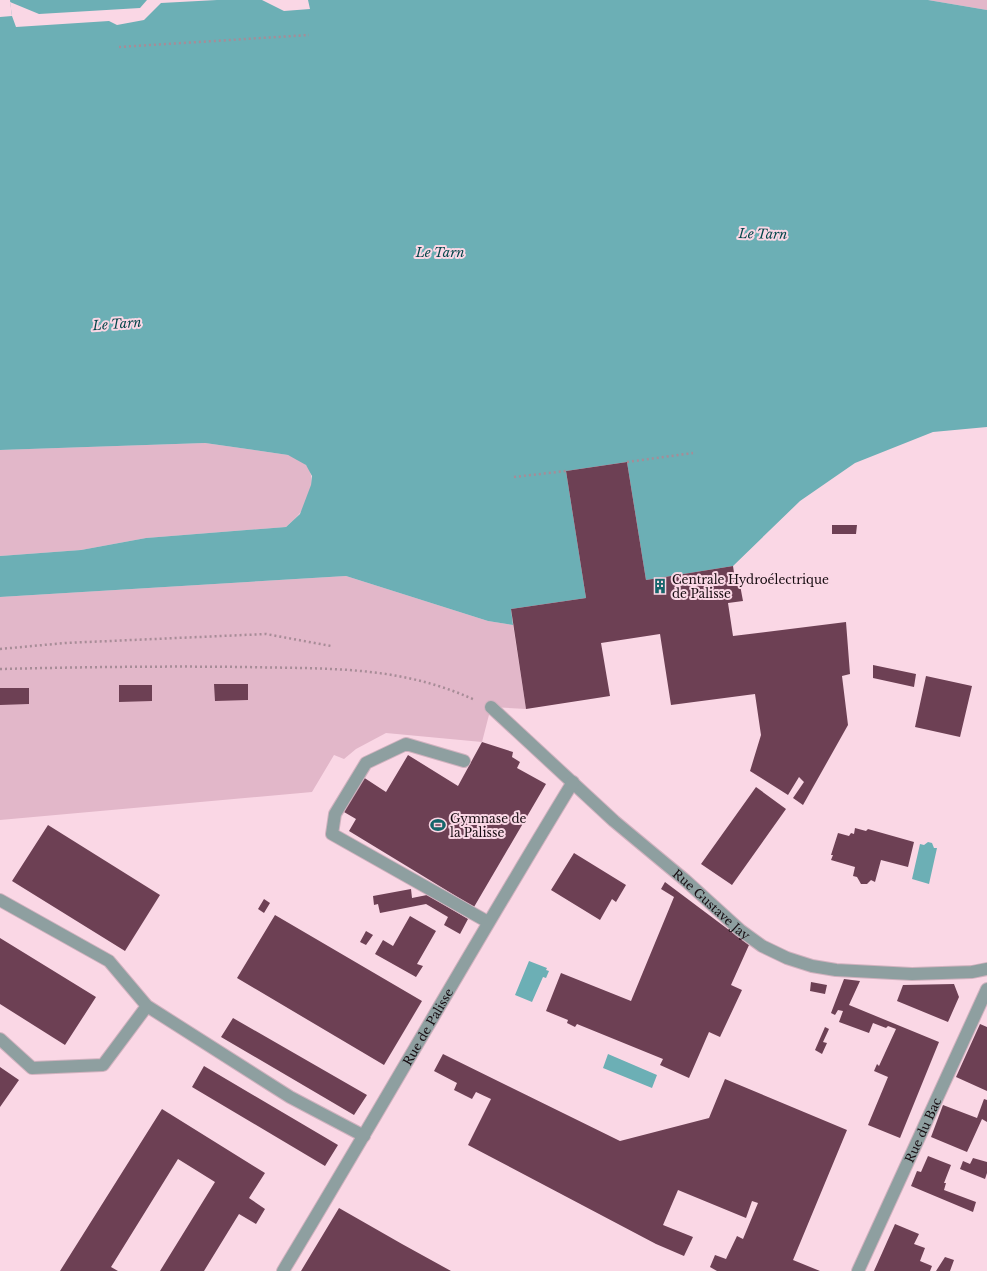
<svg xmlns="http://www.w3.org/2000/svg" width="987" height="1271" viewBox="0 0 987 1271" font-family="'Libre Baskerville',serif">
<rect width="100%" height="100%" fill="#fad7e5"/>
<!-- green -->
<path fill="#e2b7c9" d="M928,0h59v10z
M205,443l83,12c6,2 12,5 17,9 13,12 4,37 -5,49 -4,5 -10,10 -14,14l-140,11 -65,12 -81,6v-106z
M346,576l142,45 25,4 13,84 -35,-2 -9,35 -96,-9 -30,16 -12,10 -10,-4 -22,37 -312,28v-223z"/>
<!-- water -->
<path fill="#6cafb5" d="M10,0h918l59,10v417l-54,5 -78,31 -55,38 -67,65 -87,14 -19,-118 -61,9 20,127 -75,11 2,16 -25,-4 -142,-45 -346,21v-41l81,-6 65,-12 140,-11 14,-13 11,-29 1,-9 -6,-11 -18,-10 -83,-12 -205,7v-433l12,-1z
M928,842l4,1 2,5h3l-8,36 -17,-5 8,-35 4,1z
M529,961l18,7 -1,2 3,1 -3,7 -3,-1 -11,25 -17,-7z
M608,1054l49,21 -5,13 -49,-20z"/>
<!-- pier -->
<path fill="#fad7e5" d="M147,0h70l-56,3 -17,17 -27,5 -8,-4 -93,6 -4,-11 -2,-14 29,12 101,-6z
M262,0h46l2,9 -26,2z"/>
<!-- building -->
<path fill="#6d4054" d="M627,462l19,118 87,-14 3,20 4,-1 3,16 -15,2 5,33 113,-14 4,52 -8,2 6,49 -45,80 -10,-7 11,-16 -5,-5 -11,18 -38,-24 11,-36 -6,-41 -84,11 -11,-71 -59,9 9,53 -84,13 -15,-100 75,-11 -20,-127z
M832,525h25l-1,9h-24z
M873,665l43,9 -2,13 -41,-9z
M926,676l46,10 -12,51 -45,-10z
M214,684h34v16l-33,1z
M119,685h33v16l-33,1z
M0,688h29v16l-29,1z
M482,742l31,10 -1,5 8,5 -3,6 29,16 -72,123 -125,-76 7,-12 -12,-7 19,-35 23,15 22,-37 50,31z
M756,787l30,22 -54,76 -31,-21z
M48,825l112,70 -35,56 -113,-70z
M855,828l11,3 2,-2 46,13 -6,25 -27,-7 -6,22 -4,-2 -4,4h-6l-4,-7 -4,-1 2,-9 -24,-7 2,-5h-2l7,-22 11,3 2,-3 3,1z
M574,853l52,32 -10,17 -4,-3 -12,21 -49,-30z
M665,882l84,63 -18,40 11,5 -22,47 -11,-5 -20,46 -29,-13 3,-6 -86,-35 -2,3 -8,-4 1,-3 -22,-9 15,-38 70,28 43,-104 -13,-8z
M411,889l1,9 15,-3 41,24 -8,15 -16,-9 4,-8 -22,-13 -46,9 -2,-9 -4,1 -1,-9z
M264,899l6,4 -6,10 -6,-4z
M275,915l147,86 -38,64 -147,-87z
M410,916l26,15 -19,33 6,2 -7,11 -41,-23 8,-14 10,6z
M366,931l7,4 -7,10 -6,-3z
M0,938l96,59 -31,48 -65,-41z
M844,979l16,2 -11,24 90,37 -39,96 -32,-13 20,-48 -14,-6 3,-7 2,2 17,-37 -8,-3 -2,2 -13,-5 -4,10 -30,-11 4,-11 -5,-1 -3,5 -4,-2z
M811,982l16,3 -2,9 -15,-3z
M954,984l5,13 -11,25 -51,-21 6,-16z
M233,1018l134,77 -13,20 -133,-78z
M980,1024l7,3v64l-31,-14z
M825,1027l4,2 -6,13 4,1 -5,11 -7,-4z
M443,1054l177,87 89,-23 16,-39 122,51 -54,130 27,11h-103l-7,-4 5,-12 11,4 11,-23 6,3 15,-36 -6,-2 -6,17 -68,-28 -15,35 30,12 -9,19 -28,-12 -188,-99 23,-46 -15,-7 -4,7 -18,-9 3,-7 -23,-12z
M204,1066l134,79 -13,21 -133,-79z
M0,1067l19,13 -19,27z
M984,1099l3,1v22l-5,-3 -15,33 -36,-15 12,-32 34,13z
M162,1109l103,64 -16,25 16,11 -9,15 -17,-10 -35,57h-44l55,-89 -37,-23 -67,108 7,4h-58z
M928,1156l23,9 -7,18h2l-2,7 32,12 -3,10 -62,-26 6,-15 4,1z
M973,1158l14,4v11l-2,6 -25,-10 3,-8 7,3z
M339,1208l63,36 49,27h-150z
M895,1224l24,10 -5,10 11,4 -5,13 12,5 -2,5h-56z
M945,1257l9,3 -4,11h-14z"/>
<g fill="none" stroke-linecap="round" stroke-linejoin="round">
<!-- lane casing -->
<g stroke="#d1b2bf" stroke-width="14">
<path id="lane" d="M464,761l-58,-17 -40,19 -31,51 -3,20 156,88
M0,900l109,61 38,45 143,91 74,39
M0,1039l32,29 71,-3 44,-59"/>
</g>
<!-- street casing -->
<g stroke="#d1b2bf" stroke-width="14">
<g id="street">
<path id="s1" d="M491,707l123,114 71,59 55,50 22,16 25,12 25,8 24,4 76,4 60,-2 15,-3"/>
<path id="s2" d="M283,1271c98,-162 191,-327 290,-489"/>
<path id="s3" d="M858,1271l129,-282"/>
</g>
</g>
<!-- path -->
<path stroke="#a78c97" stroke-width="2.5" stroke-dasharray="2 3" stroke-linecap="butt" d="M119,47l190,-12
M627,462l66,-9
M514,477l52,-6
M0,649l65,-6 201,-9 65,12
M0,669c82,-2 164,-3 246,-2 82,2 152,-2 229,33"/>
<!-- lane -->
<use href="#lane" stroke="#8e9fa0" stroke-width="12"/>
<!-- street -->
<use href="#street" stroke="#8e9fa0" stroke-width="12"/>
</g>
<!-- icons -->
<defs>
<g id="building-bare" transform="scale(1.2)"><path d="M-4-6H4V6H1V3H-1V6H-4ZM-2.5-4.3h1.7v1.8h-1.7ZM.8-4.3h1.7v1.8H.8ZM-2.5-1h1.7V.8h-1.7ZM.8-1h1.7V.8H.8Z" fill="#15646a" stroke="#fad7e5" stroke-width="2.5" paint-order="stroke"/></g>
<g id="stadium-bare" transform="scale(1.2)"><path d="M0-5a6.5 5 0 1 0 0 10a6.5 5 0 1 0 0-10ZM-3.5-1.8h7v3.6h-7Z" fill="#15646a" stroke="#fad7e5" stroke-width="2.5" paint-order="stroke"/></g>
</defs>
<g fill-rule="evenodd">
<use href="#building-bare" x="660" y="586"/>
<use href="#stadium-bare" x="438" y="825"/>
</g>
<g text-anchor="middle" dominant-baseline="central" stroke-width="4" stroke-linejoin="round" paint-order="stroke">
<!-- poi labels -->
<g font-size="12" fill="#170c11" stroke="#fad7e5" text-anchor="start">
<text x="672" y="579">Centrale Hydroélectrique<tspan x="672" dy="14">de Palisse</tspan></text>
<text x="450" y="818">Gymnase de<tspan x="450" dy="14">la Palisse</tspan></text>
</g>
<!-- street labels -->
<g font-size="12" fill="#170c11" stroke="#fad7e5">
<text stroke="none"><textPath href="#s1" startOffset="296">Rue Gustave Jay</textPath></text>
<text stroke="none"><textPath href="#s2" startOffset="284">Rue de Palisse</textPath></text>
<text stroke="none"><textPath href="#s3" startOffset="155">Rue du Bac</textPath></text>
</g>
<!-- water labels -->
<g font-size="13" font-style="italic" fill="#034549" stroke="#fad7e5">
<text transform="translate(763 234) rotate(1)">Le Tarn</text>
<text x="440" y="252">Le Tarn</text>
<text transform="translate(117 324) rotate(-4)">Le Tarn</text>
</g>
</g>
</svg>
